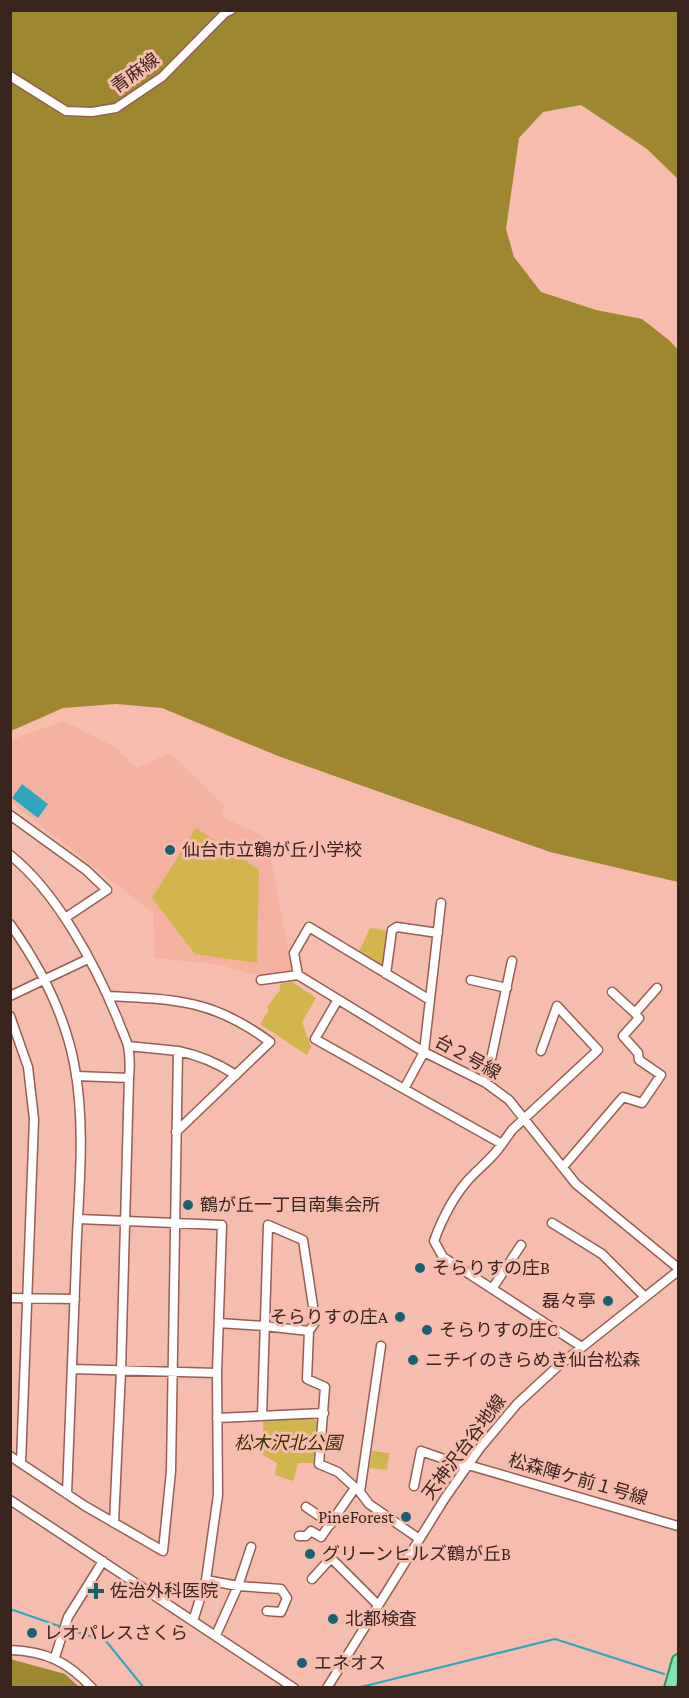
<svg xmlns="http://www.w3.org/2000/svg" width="689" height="1698" viewBox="0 0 689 1698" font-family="'Crimson Pro','Noto Sans JP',serif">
<rect width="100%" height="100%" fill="#f6bcad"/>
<!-- built -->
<path fill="#f3b1a0" d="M64,721l49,25 24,22 33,-15 54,53 -3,10 42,20 9,29 20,105 -42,4 -29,-9 -66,-7 -2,-45 -142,-111 -1,-62z"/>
<!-- green -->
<path fill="#d0b64c" d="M196,828l63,42 -2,93 -62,-9 -43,-56z
M370,928l18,3 -4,37 -25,-16z
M292,982l24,16 -14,24 9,25 -4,8 -47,-31 9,-14 -2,-3 13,-17v-6z
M313,1418l5,5 -4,40h-16l-5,18 -18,-6 2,-12 -14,-8v-35z
M372,1451l17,2 -2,17 -17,-2z"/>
<!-- forest -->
<path fill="#9d8730" d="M11,11h667v168l-31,-30 -66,-44 -38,7 -24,26 -13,91 8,28 27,35 55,18 46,9 28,22 8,9v532l-128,-30 -272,-96 -116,-48 -46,-4 -53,4 -52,23z
M10,1659l55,15 14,13h-68z"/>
<!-- water -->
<path fill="#2da7c0" d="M22,784l26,20 -10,14 -26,-20z"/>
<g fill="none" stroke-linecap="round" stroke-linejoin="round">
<!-- stream -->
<path stroke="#2da7c0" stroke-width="2" d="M10,1609l52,18
M67,1629l39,12 38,47
M357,1688l198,-49 109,35"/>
<!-- minor casing -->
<g stroke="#936053" stroke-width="11">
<path id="minor" d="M10,76l56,35 26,1 24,-4 46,-31 63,-64 6,-3
M10,815l76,55 21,20 -42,28
M10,855c47,37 86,111 108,165 3,9 8,18 10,26 2,10 2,22 1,32l-8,293 -7,152
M10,924c30,42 54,89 64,139 11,56 6,116 3,172 -3,87 -7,173 -10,259
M386,974l6,-44 5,-3 41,6
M298,975l-4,-22 15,-26 121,73
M261,980l37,-5 126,77 62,31 23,17 67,84 102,84
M471,980l36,8
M612,992l23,21
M10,996l78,-37
M108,996c67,3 106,4 162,46l-94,90
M337,1001l-22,38 187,105 10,-14 86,-80 -41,-44 -16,45
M10,1016l18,51 6,52 -13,344
M178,1051c21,4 39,12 58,24
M76,1076l53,2
M486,1083l26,-122
M404,1089l20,-37 17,-149
M502,1144c-9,14 -22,23 -33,35 -16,18 -27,40 -35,62l9,16 139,90
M563,1167l60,-70 19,6 19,-28 -22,-15 -1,-7 -15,-17 16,-18 -4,-5 22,-25
M78,1219l144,6 -5,148 1,122 -12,85 -13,41
M552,1223l50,31 43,43
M492,1289l29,-44
M10,1298l65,1
M219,1323l45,3 45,5
M381,1346l-21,146 9,12 49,34
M72,1369l145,4
M262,1416l6,-191 35,15 10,66 1,18 -5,7 -2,48 18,8 -6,77 19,8 22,20
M217,1418l107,-5
M10,1456l75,50 78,45 8,-80 7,-420 -50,-5
M468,1465l210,61
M414,1486l7,-35 46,16
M10,1500l284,188
M306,1507l25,17
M299,1536h7l5,-5 10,6 34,-49
M312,1579l19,-21 47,47
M206,1580l32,6 13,-39
M216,1635l22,-49 43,3 6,9 -6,14 -14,-1
M10,1650c36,1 58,12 82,38
M55,1657l13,-40 35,-56
M327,1688l118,-190 35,-50 37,-44 40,-37 121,-96"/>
</g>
<!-- major casing -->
<g stroke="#33945d" stroke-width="14">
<path id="major" d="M670,1688l8,-28"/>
</g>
<!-- minor -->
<use href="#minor" stroke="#fff" stroke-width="8"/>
<!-- major -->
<use href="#major" stroke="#83e3b2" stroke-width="10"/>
</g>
<!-- markers -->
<g fill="#196170" stroke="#f6bcad" stroke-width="2">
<circle cx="170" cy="850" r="6"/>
<circle cx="188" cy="1205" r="6"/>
<circle cx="420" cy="1268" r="6"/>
<circle cx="608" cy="1301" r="6"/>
<circle cx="400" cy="1317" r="6"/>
<circle cx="427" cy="1330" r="6"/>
<circle cx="413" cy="1360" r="6"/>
<circle cx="406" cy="1517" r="6"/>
<circle cx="310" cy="1554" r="6"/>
<path d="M93 1582h6v6h6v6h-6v6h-6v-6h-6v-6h6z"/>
<circle cx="333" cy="1619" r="6"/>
<circle cx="32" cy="1633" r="6"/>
<circle cx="302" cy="1663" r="6"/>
</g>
<g text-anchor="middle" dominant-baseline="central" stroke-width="6" stroke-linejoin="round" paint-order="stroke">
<!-- street labels -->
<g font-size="18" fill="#39241e" stroke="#f6bcad">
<text transform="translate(135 73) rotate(-36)">青麻線</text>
<text transform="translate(468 1057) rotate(29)">台２号線</text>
<text transform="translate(464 1447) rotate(-53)">天神沢台谷地線</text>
<text transform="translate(578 1479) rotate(16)">松森陣ケ前１号線</text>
</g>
<!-- poi labels -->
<g font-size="18" fill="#39241e" stroke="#f6bcad" text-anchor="start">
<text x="182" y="850">仙台市立鶴が丘小学校</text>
<text x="200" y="1205">鶴が丘一丁目南集会所</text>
<text x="432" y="1268">そらりすの庄B</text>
<text x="596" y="1301" text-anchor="end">磊々亭</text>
<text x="388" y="1317" text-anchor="end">そらりすの庄A</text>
<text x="439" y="1330">そらりすの庄C</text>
<text x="425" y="1360">ニチイのきらめき仙台松森</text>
<text x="394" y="1517" text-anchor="end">PineForest</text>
<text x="322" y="1554">グリーンヒルズ鶴が丘B</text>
<text x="110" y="1591">佐治外科医院</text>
<text x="345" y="1619">北都検査</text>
<text x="44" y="1633">レオパレスさくら</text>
<text x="314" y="1663">エネオス</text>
</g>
<!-- park labels -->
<g font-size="18" font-style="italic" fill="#3c3100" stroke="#f6bcad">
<text x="288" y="1443">松木沢北公園</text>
</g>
</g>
<!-- border -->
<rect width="689" height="1698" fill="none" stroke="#39241e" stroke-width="24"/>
</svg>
